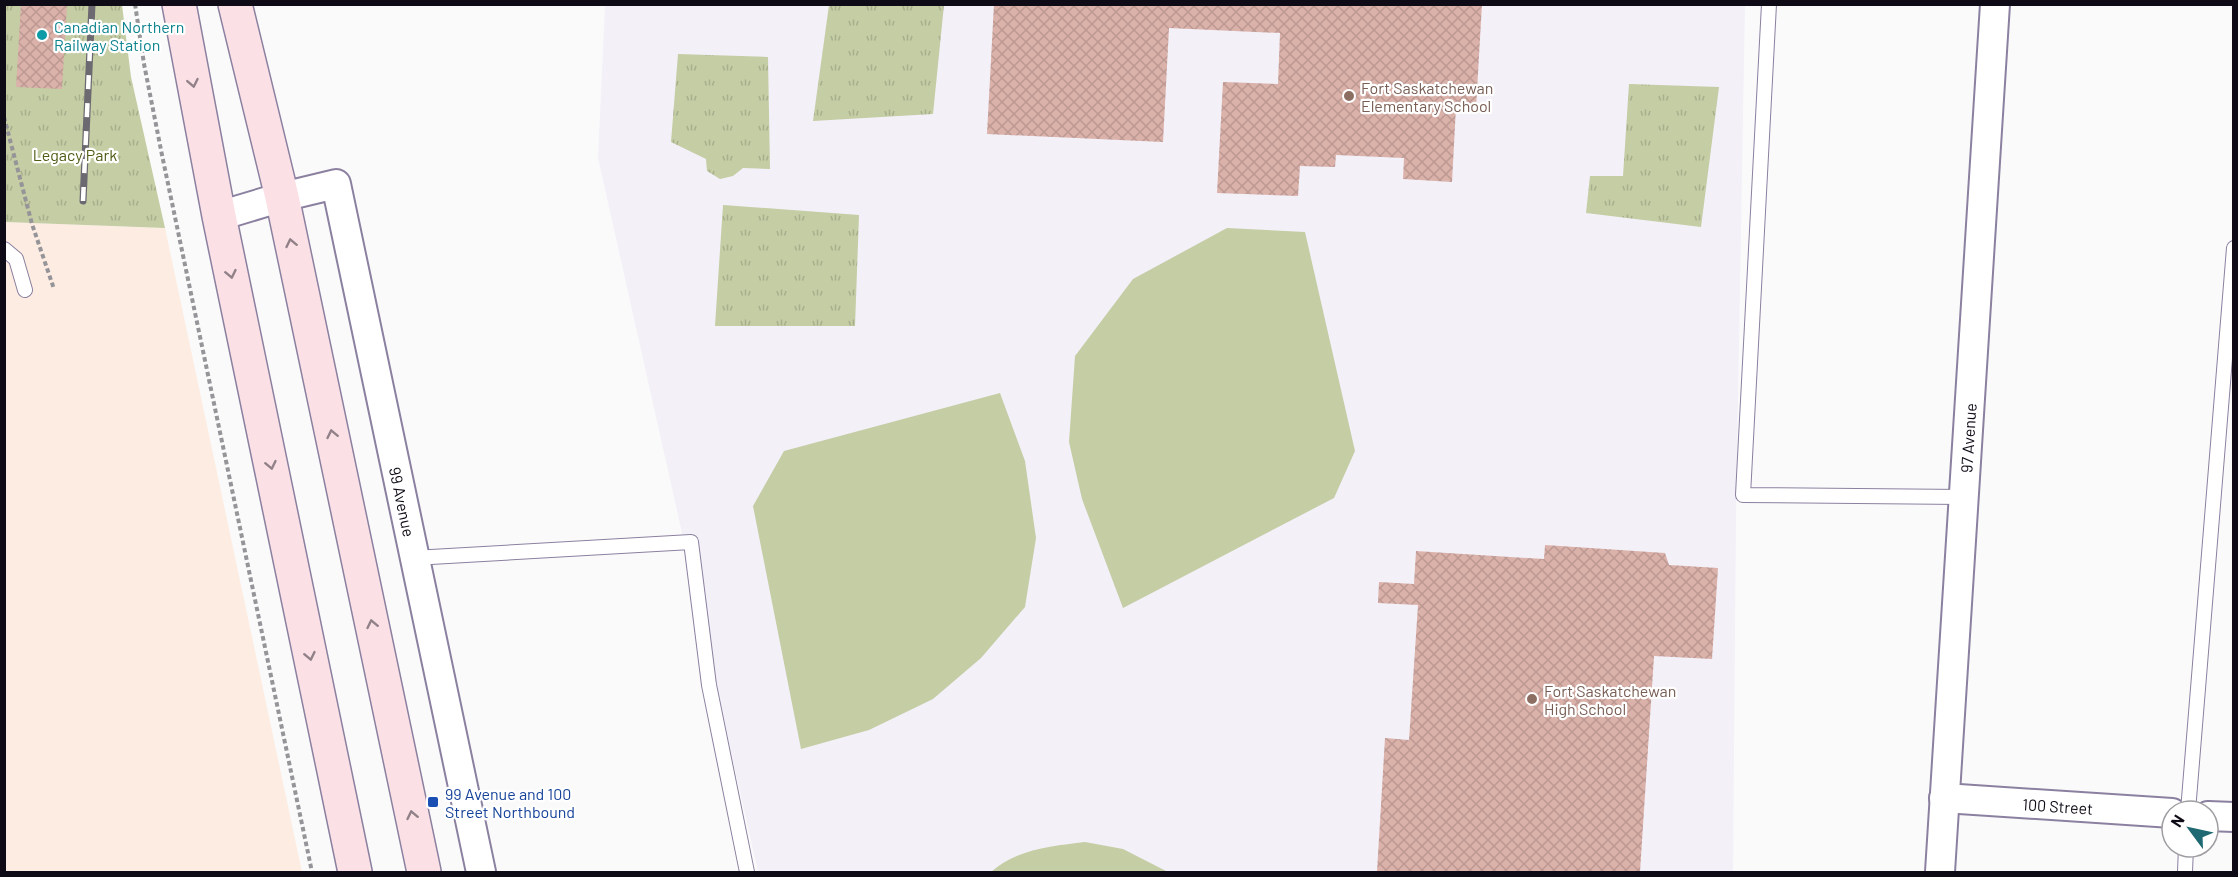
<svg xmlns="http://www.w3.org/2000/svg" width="2238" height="877" viewBox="0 0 2238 877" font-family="Barlow,sans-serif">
<defs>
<pattern id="park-tufts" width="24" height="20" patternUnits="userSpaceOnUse" patternTransform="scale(1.5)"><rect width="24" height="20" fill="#c4cda4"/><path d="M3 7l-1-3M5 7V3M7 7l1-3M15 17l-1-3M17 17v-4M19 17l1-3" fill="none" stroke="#a7af8c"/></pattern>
<pattern id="building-cross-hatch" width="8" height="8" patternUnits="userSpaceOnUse" patternTransform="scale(1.5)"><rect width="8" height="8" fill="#dbb2aa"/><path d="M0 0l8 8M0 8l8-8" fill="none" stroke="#bb9892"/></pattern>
</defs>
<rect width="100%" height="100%" fill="#fafafa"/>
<!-- commercial -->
<path fill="#fdece1" d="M4,222l161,6 137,644h-297z"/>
<!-- built -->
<path fill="#f3f0f8" d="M605,5h1140l-9,510 -3,357h-975l-160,-714z"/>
<!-- green -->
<path fill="#c4cda4" d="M1227,228l78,4 50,219 -21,47 -211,110 -41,-109 -13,-57 6,-86 58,-77z
M1000,393l25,68 11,77 -11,69 -44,51 -48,41 -64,31 -68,19 -48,-243 31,-55z
M1085,842l38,7 45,23h-177c25,-23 62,-26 94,-30z"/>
<!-- park -->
<path fill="url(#park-tufts)" d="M4,5h118l9,72 34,151 -160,-6z
M829,5h115l-11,109 -120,7z
M678,54l90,3 2,112 -27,-1 -10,8 -13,3 -13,-8 -1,-12 -35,-17z
M1629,84l90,3 -18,140 -115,-14 4,-37h33z
M723,205l136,10 -4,111h-140z"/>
<!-- building -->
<path fill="url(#building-cross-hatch)" d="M21,4h46l-5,85 -46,-2z
M994,4h488l-6,104 -20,-1 -4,75 -49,-3 1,-21 -68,-3 -1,12 -35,-1 -2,30 -81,-3 6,-111 55,2 2,-51 -111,-5 -6,114 -176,-8z
M1545,545l120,8 4,12 49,3 -6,91 -58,-3 -14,216h-263l8,-134 24,2 9,-135 -40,-2 1,-21 35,2 2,-33 128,8z"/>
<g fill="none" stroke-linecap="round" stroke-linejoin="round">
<!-- service casing -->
<g stroke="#8b80a0" stroke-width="16">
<path id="service" d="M1769,4l-26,491 220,2
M4,249l12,10 9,31
M413,558l278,-16 18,143 38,187
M2188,811l46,-563
M2185,872l1,-25"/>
</g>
<!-- minor casing -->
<g stroke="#8b80a0" stroke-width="32">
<g id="minor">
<path id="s1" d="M219,216l63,-19 54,-13 145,688"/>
<path id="s2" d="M1944,798l228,15"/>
<path d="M2208,816l26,1"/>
<path id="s3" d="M1940,872l55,-868"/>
</g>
</g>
<!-- secondary casing -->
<g stroke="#8b80a0" stroke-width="36">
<path id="secondary" d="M179,4l40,212 136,656
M235,4l47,193 142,675"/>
</g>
<!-- path -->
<path stroke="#959498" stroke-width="4" stroke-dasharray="4.5 3" stroke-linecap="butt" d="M135,4l9,60 18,91 150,717
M4,117l28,107 22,65"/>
<!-- service -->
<use href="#service" stroke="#fff" stroke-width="14"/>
<!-- minor -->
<use href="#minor" stroke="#fff" stroke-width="28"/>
<!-- secondary -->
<use href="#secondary" stroke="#fbe1e5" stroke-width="33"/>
<!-- rail casing -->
<g stroke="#6c6970" stroke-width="7">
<path id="rail" d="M83,201l9,-197"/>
</g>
<!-- rail -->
<use href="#rail" stroke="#fff" stroke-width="4.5" stroke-dasharray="14" stroke-linecap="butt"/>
</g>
<!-- one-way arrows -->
<defs><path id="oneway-chevron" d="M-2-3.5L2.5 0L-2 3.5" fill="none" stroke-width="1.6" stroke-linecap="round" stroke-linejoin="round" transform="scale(1.5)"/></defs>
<g stroke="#918188">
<use href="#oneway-chevron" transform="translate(193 83) rotate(79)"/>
<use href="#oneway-chevron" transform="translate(291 243) rotate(-102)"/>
<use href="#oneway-chevron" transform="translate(231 274) rotate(78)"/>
<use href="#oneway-chevron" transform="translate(332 434) rotate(-102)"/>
<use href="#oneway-chevron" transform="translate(271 465) rotate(78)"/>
<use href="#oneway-chevron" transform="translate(372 624) rotate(-102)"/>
<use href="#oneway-chevron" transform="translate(310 656) rotate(78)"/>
<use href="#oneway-chevron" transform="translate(412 815) rotate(-102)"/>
</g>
<!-- markers -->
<circle fill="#0f9aa8" stroke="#fff" stroke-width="2" cx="42" cy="35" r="6"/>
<g fill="#8d6e63" stroke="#fff" stroke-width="2">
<circle cx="1349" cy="96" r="6"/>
<circle cx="1532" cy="699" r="6"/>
</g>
<rect fill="#1a4fb4" stroke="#fff" stroke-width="2" x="427" y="796" width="12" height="12" rx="3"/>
<g text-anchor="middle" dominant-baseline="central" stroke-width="4.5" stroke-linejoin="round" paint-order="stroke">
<!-- culture labels -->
<g font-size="16" fill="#0d838f" stroke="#fff" text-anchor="start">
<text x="54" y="26">Canadian Northern<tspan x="54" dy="18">Railway Station</tspan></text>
</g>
<!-- education labels -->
<g font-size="16" fill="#785e54" stroke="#fff" text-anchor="start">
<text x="1361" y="87">Fort Saskatchewan<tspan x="1361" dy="18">Elementary School</tspan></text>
<text x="1544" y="690">Fort Saskatchewan<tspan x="1544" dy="18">High School</tspan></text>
</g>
<!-- park labels -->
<g font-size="16" fill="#515b14" stroke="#fff">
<text x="75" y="154">Legacy Park</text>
</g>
<!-- street labels -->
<g font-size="16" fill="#0f0b16" stroke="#fff">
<text stroke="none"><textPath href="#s3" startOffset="435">97 Avenue</textPath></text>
<text stroke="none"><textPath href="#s1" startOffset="446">99 Avenue</textPath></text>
<text stroke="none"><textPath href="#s2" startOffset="114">100 Street</textPath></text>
</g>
<!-- transit labels -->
<g font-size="16" fill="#164399" stroke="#fff" text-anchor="start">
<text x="445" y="793">99 Avenue and 100<tspan x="445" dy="18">Street Northbound</tspan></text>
</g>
</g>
<!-- border -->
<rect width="2238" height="877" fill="none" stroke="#0f0b16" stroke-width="12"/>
<!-- north arrow -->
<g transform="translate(2190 829) rotate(303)"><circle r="28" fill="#ffffff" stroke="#9f9da2" stroke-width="1.5"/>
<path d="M0-4.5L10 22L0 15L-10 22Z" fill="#1f6a72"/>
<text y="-9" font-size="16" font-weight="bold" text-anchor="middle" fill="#0f0b16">N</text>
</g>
</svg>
